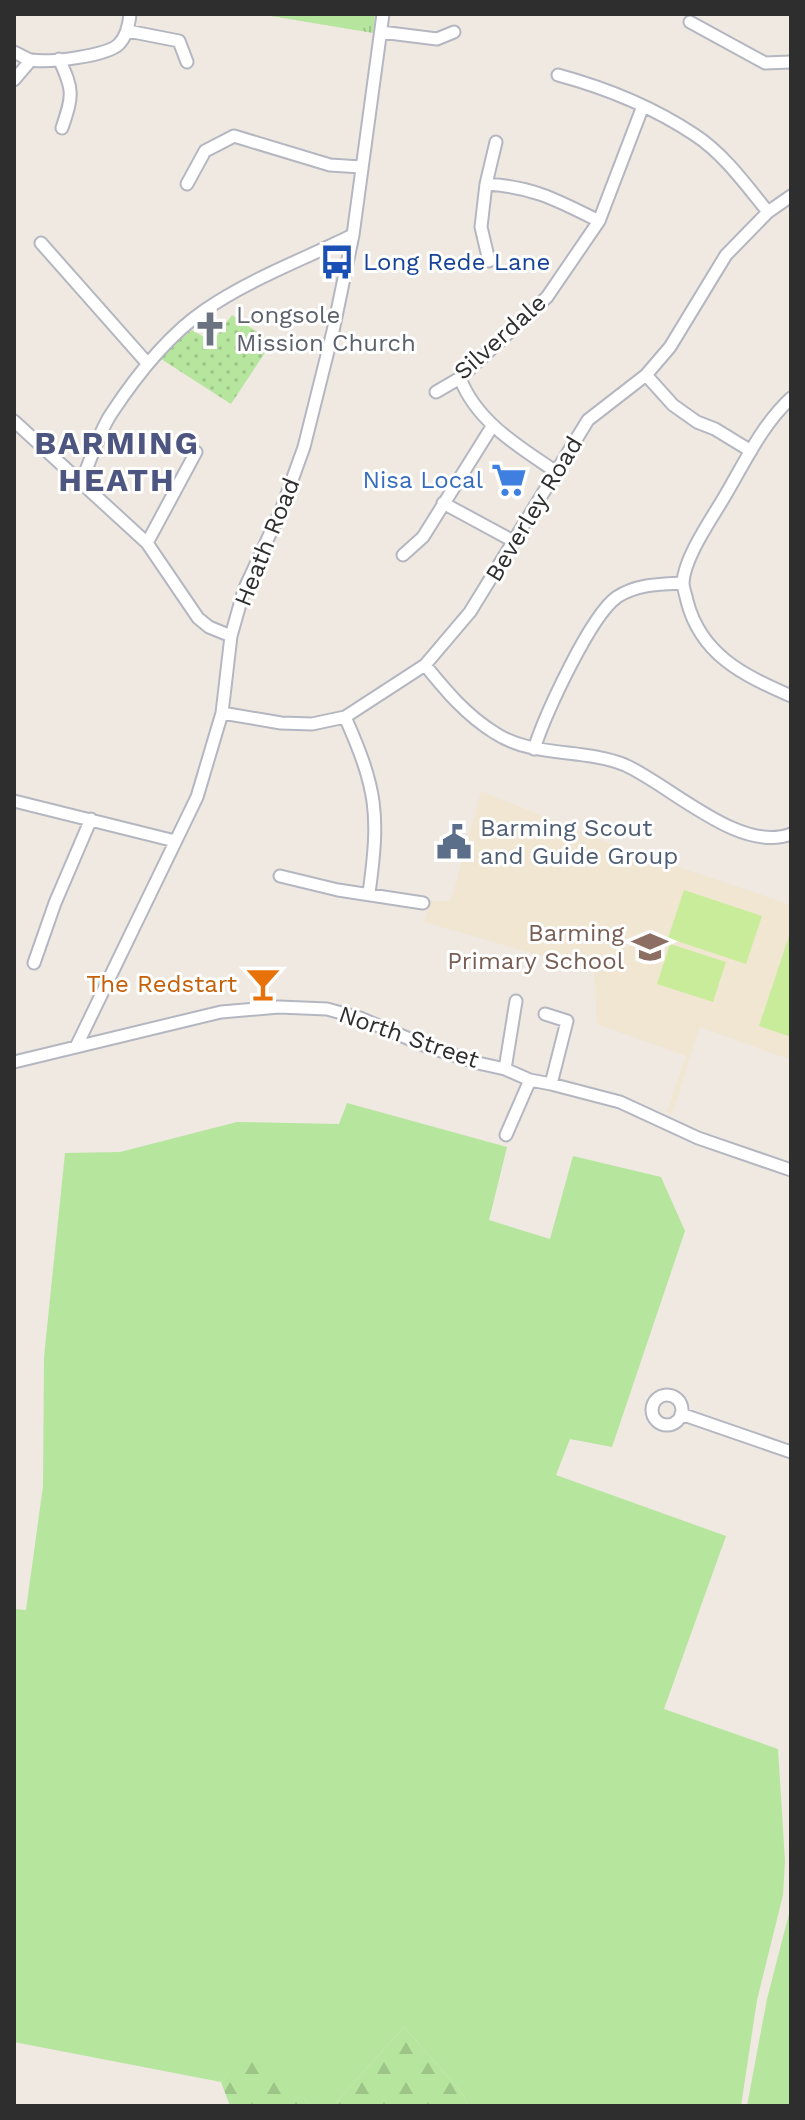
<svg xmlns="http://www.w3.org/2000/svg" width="805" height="2120" viewBox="0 0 805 2120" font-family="'Work Sans',sans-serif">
<defs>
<pattern id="forest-firs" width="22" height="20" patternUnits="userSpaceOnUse" patternTransform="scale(2)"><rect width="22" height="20" fill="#b6e59e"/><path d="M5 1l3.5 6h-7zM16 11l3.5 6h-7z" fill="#9dc588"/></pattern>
<pattern id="park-tufts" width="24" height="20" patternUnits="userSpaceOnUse" patternTransform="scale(2)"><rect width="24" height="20" fill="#b6e59e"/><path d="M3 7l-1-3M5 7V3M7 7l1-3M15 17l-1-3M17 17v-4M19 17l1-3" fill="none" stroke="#9dc588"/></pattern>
<pattern id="garden-dots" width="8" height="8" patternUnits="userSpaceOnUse" patternTransform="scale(2)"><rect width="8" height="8" fill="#b6e59e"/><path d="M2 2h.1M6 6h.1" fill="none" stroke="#9dc588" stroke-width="1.8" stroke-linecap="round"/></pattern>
</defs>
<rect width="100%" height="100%" fill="#efe9e1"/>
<!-- education -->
<path fill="#f0e6d1" d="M481,791l130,53 180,61v155l-91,-33 -28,87 -5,-2 19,-56 -89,-32 -3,-53 -170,-49 6,-21h19l4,-7z"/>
<!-- grass -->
<path fill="#b6e59e" d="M347,1103l160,44 -18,73 61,19 23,-83 88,21 24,54 -73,216 -42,-8 -14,36 170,61 -62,173 114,40 7,112 -2,34 -26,105 -16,106h-273l-5,-12 -59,-67 -71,79h-21l-66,-55 -25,31 -207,-40v-433l12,1 17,-124 1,-129 21,-204 55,-1 117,-30 102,2z
M791,1906v200h-44l20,-107z"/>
<!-- forest -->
<path fill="url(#forest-firs)" d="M404,2027l59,67 5,12h-135z
M246,2050l66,56h-82l-9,-24z"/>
<!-- park -->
<path fill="url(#park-tufts)" d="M259,14h116l-2,19z"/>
<!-- garden -->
<path fill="url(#garden-dots)" d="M232,315l40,27 -41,62 -73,-47 34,-27 20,12z"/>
<!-- pitch -->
<path fill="#c9ec9a" d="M684,890l78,26 -16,48 -78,-26z
M791,930v107l-32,-11z
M670,944l56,18 -13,40 -56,-18z"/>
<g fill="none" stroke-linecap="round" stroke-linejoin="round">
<!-- minor casing -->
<g stroke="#b4b7c1" stroke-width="15">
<path id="minor" d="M690,22l75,41 26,-1
M128,31l51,10 8,21
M381,32l56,7 17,-7
M14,52c5,2 12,7 17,8 18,3 76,-4 88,-16 8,-8 10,-20 11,-30
M59,59c15,32 14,36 3,69
M558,75c48,13 95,32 137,60 29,19 51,50 73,77
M14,80l17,-20
M187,184l18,-33 29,-15 96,29 31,2
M486,184c48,3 71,16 113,37
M41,243l107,121
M489,261l-8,-34 5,-43 10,-42
M646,375l27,30 24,17 18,7 36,22
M460,378c16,43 59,69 95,93
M436,392l24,-14 87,-81 52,-76 44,-115
M791,398c-29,27 -45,62 -65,96 -13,23 -42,63 -43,89 0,5 3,12 4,18 14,54 56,74 104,95
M14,421l133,122 51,75 11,9 22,9
M81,482c10,-22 17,-48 30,-68 25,-38 56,-78 94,-104 45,-31 99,-51 148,-75
M443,503l72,39
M147,543l49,-91
M403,555l20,-18 70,-112
M425,665c21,26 41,50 70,68 38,25 89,15 130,32 45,20 115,89 166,69
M222,713l59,10 31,1 33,-7 80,-52 45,-53 118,-192 58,-45 24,-28 56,-92 42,-43 23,-16
M345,717c32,72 35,97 24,176
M534,749c11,-34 56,-133 83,-152 20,-13 43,-13 66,-14
M14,801l161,40
M280,876l58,14 85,13
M34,963l21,-60 36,-84
M545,1014l22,7 -16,63
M76,1047l121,-250 25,-84 9,-77 13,-46 38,-82 22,-61 29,-116 20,-96 30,-221
M14,1062l207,-50 58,-5 48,2 33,9 66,28 52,17 27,6 25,11 21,4 69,18 78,36 93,32
M505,1069l11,-68
M506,1135l24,-55
M652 1410a15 15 0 1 1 30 0a15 15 0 1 1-30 0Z
M681,1414l110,38"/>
</g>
<!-- minor -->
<use href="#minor" stroke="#fff" stroke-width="11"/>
</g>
<!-- icons -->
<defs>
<g id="bus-bare" transform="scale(2.76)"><path d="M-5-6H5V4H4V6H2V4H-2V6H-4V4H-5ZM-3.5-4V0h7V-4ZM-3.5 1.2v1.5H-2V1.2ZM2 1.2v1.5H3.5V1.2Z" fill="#1a4fb4" stroke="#fff" stroke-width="2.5" paint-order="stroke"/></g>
<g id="church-bare" transform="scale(2.76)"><path d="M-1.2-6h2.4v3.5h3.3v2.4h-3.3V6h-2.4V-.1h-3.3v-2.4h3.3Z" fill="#6b7280" stroke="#fff" stroke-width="2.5" paint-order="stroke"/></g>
<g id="supermarket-bare" transform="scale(2.76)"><path d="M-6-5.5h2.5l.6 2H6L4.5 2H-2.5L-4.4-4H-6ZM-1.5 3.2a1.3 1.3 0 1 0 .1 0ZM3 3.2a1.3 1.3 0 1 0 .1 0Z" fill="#3f7fe0" stroke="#fff" stroke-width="2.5" paint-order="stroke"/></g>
<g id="civic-bare" transform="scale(2.76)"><path d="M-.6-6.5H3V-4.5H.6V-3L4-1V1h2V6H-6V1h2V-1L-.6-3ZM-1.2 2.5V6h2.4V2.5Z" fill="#5c6f8a" stroke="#fff" stroke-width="2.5" paint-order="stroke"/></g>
<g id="school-bare" transform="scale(2.76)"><path d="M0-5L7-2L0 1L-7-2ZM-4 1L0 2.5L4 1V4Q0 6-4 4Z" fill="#8d6e63" stroke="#fff" stroke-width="2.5" paint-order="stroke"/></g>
<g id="bar-bare" transform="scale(2.76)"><path d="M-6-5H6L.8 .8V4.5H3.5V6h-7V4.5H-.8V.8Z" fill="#e8710a" stroke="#fff" stroke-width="2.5" paint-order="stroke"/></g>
</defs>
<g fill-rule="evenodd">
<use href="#bus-bare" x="337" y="262"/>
<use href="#church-bare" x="210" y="329"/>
<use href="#supermarket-bare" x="509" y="480"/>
<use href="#civic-bare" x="454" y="842"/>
<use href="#school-bare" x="650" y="947"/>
<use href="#bar-bare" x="263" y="984"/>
</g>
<g text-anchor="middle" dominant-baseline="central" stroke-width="6" stroke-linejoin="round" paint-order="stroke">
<!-- transit labels -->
<g font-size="24" fill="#164399" stroke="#fff" text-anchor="start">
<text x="363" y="262">Long Rede Lane</text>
</g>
<!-- worship labels -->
<g font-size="24" fill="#5b616d" stroke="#fff" text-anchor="start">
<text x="236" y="315">Longsole<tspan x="236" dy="28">Mission Church</tspan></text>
</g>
<!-- street labels -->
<g font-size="24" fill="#2e2e2e" stroke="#fff">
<text transform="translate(500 337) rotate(-42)">Silverdale</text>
<text transform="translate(534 509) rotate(-59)">Beverley Road</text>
<text transform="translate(267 542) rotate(-68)">Heath Road</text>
<text transform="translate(409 1037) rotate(19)">North Street</text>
</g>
<!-- shop labels -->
<g font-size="24" fill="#366cbe" stroke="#fff" text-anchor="end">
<text x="483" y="480">Nisa Local</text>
</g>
<!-- service labels -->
<g font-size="24" fill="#4e5e75" stroke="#fff" text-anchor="start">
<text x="480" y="828">Barming Scout<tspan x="480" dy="28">and Guide Group</tspan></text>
</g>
<!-- education labels -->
<g font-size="24" fill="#785e54" stroke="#fff" text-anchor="end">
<text x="624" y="933">Barming<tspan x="624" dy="28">Primary School</tspan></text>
</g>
<!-- food labels -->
<g font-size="24" fill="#c56008" stroke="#fff" text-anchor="end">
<text x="237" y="984">The Redstart</text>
</g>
<!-- district labels -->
<g font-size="32" font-weight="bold" letter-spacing="2" fill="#4d5680" stroke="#fff">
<text x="117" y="443">BARMING<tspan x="117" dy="37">HEATH</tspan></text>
</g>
</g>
<!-- border -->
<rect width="805" height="2120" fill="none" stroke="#2e2e2e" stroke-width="32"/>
</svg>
